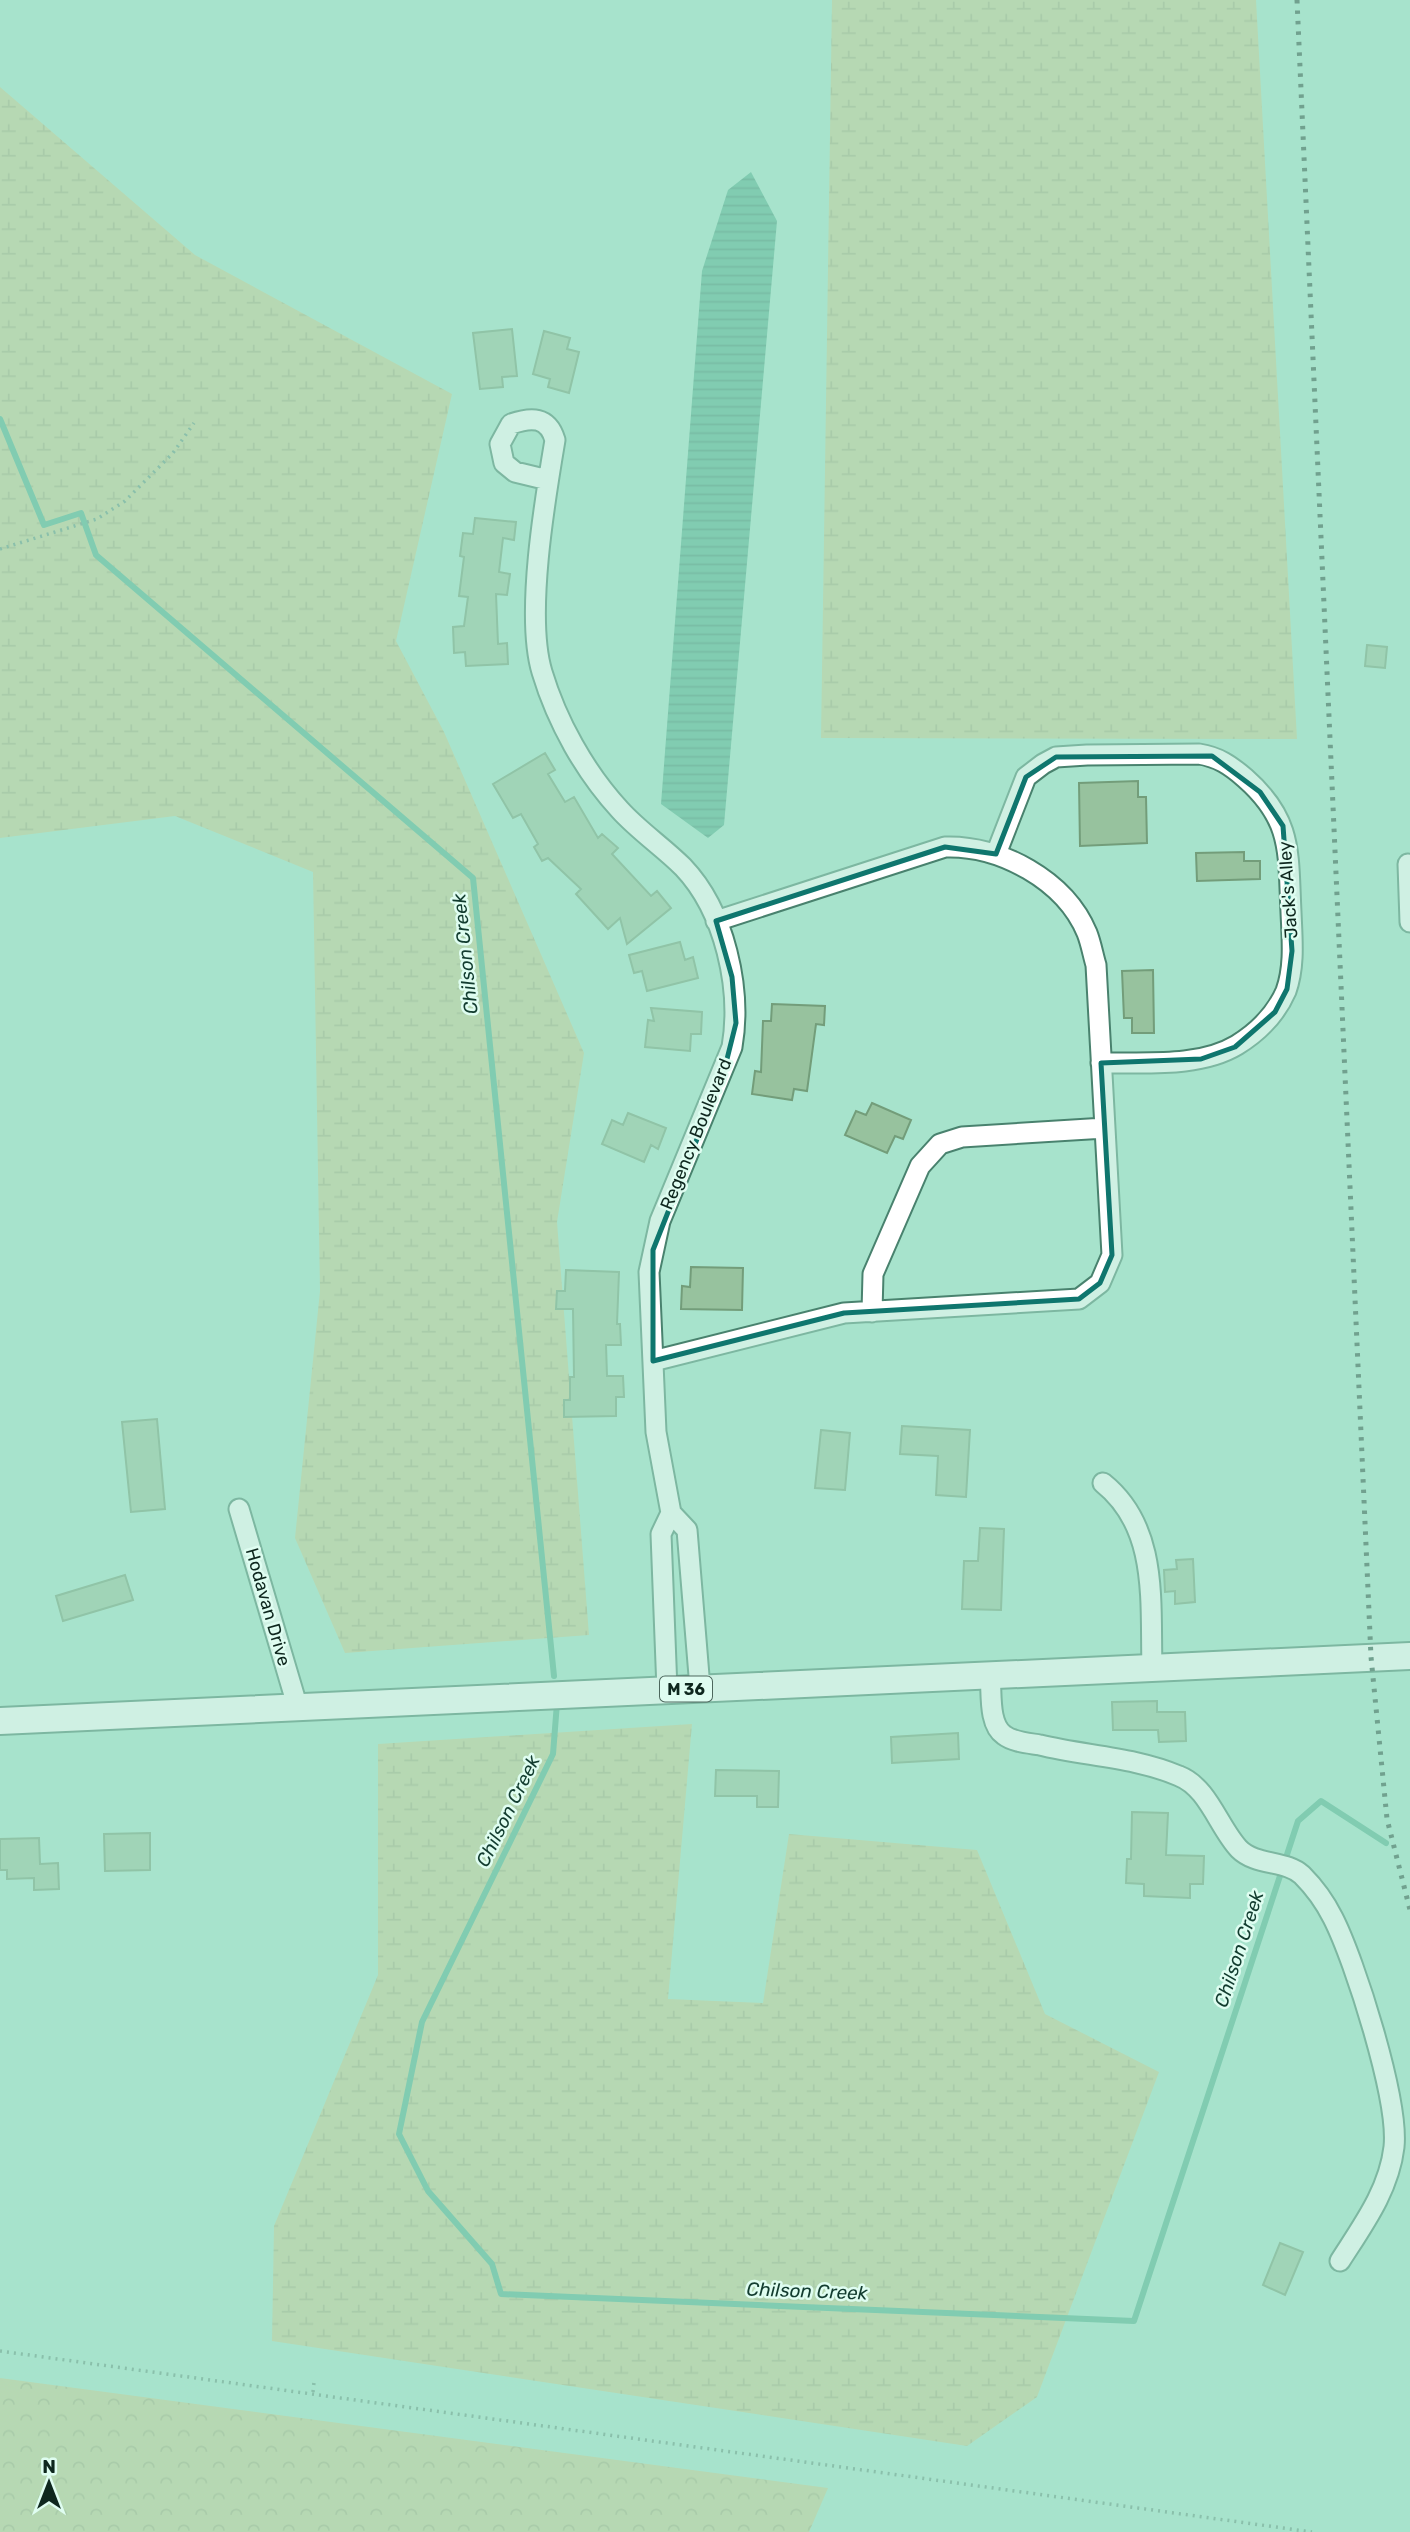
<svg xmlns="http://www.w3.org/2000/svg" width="1410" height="2532" viewBox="0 0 1410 2532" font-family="Rubik,sans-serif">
<defs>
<pattern id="wetland-marsh" width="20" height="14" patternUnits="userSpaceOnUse" patternTransform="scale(1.75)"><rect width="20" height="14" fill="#c8ca95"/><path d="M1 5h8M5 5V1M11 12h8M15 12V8" fill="none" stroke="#abae80"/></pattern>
<pattern id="park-crowns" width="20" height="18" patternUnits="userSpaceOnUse" patternTransform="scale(1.75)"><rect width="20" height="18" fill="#c8ca95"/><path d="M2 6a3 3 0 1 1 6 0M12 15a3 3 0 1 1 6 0" fill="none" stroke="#abae80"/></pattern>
<pattern id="water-rules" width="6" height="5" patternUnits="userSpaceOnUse" patternTransform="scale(1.75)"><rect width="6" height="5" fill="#52af91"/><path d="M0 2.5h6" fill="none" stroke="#428e76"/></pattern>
</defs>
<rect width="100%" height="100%" fill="#a7e3cc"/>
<!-- wetland -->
<path fill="url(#wetland-marsh)" d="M832,0h424l41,739 -476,-1z
M0,87l195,168 257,139 -56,247 48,91 140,321 -27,169 32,413 -244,18 -50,-115 25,-247 -7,-419 -138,-56 -175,22z
M692,1724l-24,275 95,4 26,-169 188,16 68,164 114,58 -122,325 -70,49 -695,-105 2,-115 104,-251v-231z"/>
<!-- park -->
<path fill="url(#park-crowns)" d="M0,2378l828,110 -19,44h-809z"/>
<!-- water -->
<path fill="url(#water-rules)" d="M751,172l26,49 -53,604 -16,13 -47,-34 41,-533 26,-81z"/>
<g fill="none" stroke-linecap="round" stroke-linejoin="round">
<!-- stream -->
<path stroke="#52af91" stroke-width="6" d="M0,419l44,106 37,-12 15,42 377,323 81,798
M557,1703l-4,51 -131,268 -23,112 29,57 64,73 9,30 633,27 164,-500 23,-20 65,42"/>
</g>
<!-- building -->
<path fill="#97c29e" stroke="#739d7a" stroke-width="2" d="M512,329l5,47 -15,1 1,10 -23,2 -7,-56z
M544,331l26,7 -3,11 12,3 -10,41 -21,-6 2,-8 -17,-5z
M475,518l41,4 -2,18 -11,-2 -4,34 11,2 -3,21 -11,-1 2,50 9,-1 1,21 -42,2 -1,-14 -11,1 -1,-26 11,-1 4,-29 -9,-1 5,-39 -4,-1 3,-23 10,1z
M1367,645l20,2 -2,21 -20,-2z
M545,753l10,17 -7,4 17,28 9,-5 24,41 4,-4 16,14 -6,6 39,42 6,-5 14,17 -44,36 -7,-26 -12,11 -32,-35 5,-5 -33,-31 -6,3 -8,-14 4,-3 -17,-30 -8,4 -20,-34z
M1138,781v16h8l1,46 -67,3 -1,-63z
M1244,852v9h16v18l-63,2 -1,-28z
M680,942l5,18 8,-3 5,21 -51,13 -5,-20 -8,2 -5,-18z
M1153,970l1,63h-22v-15h-8l-2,-47z
M772,1004l53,2 -1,19 -8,-1 -9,67 -13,-2 -2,11 -40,-6 3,-23 6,1 2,-51h8z
M651,1008l51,4 -1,22h-10l-1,17 -45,-4 3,-27 6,1z
M872,1103l39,17 -8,19 -8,-3 -8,17 -42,-18 11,-24 10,4z
M628,1113l38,15 -8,21 -7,-4 -7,17 -42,-18 10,-24 11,5z
M691,1267l52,1 -1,42 -61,-1 1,-23 8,1z
M566,1270l53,2 -2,52h3l1,21h-15l1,31h16l1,21h-8v19l-52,1v-17h6v-23h4l-1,-68h-17l1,-18h8z
M157,1419l8,90 -34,3 -9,-90z
M902,1426l68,4 -4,67 -30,-2 2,-39 -38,-2z
M821,1430l29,3 -5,57 -30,-2z
M980,1528l24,1 -3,81 -39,-1 2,-48h14z
M1193,1559l2,43 -20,2v-13l-10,1 -1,-22 13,-1 -1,-9z
M125,1575l8,25 -70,21 -7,-25z
M1157,1701v11h28l1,29 -27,1 -1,-12h-45l-1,-28z
M958,1733l1,26 -67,4 -1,-26z
M716,1770l63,1 -1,36h-21v-11h-42z
M1132,1812l36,1 -2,42 38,1 -1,28h-13v14l-46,-2v-12l-18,-1 1,-24h4z
M150,1833v37l-45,1 -1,-37z
M39,1838l1,26 18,-1 1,26 -25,1v-12l-27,1v-9h-7v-31z
M1280,2243l23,9 -18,43 -22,-10z"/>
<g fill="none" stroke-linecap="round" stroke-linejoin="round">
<!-- minor casing -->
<g stroke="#49826e" stroke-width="23">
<path id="minor" d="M548,480l-33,-8 -11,-9 -4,-19 11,-20c20,-7 37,-8 44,16 -10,59 -30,176 -13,232 15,50 43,100 78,138 19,21 43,37 63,57 42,44 59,122 49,180l-72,174 -11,51 7,160 15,81
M996,854l30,-77 17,-13 13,-7 31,-2 112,-1c19,3 31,11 46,24 48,42 43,75 46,134 1,26 4,54 -5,79 -10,23 -28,41 -49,54 -38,23 -93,17 -136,18
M1408,864l2,58
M872,1312l1,-38 47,-108 20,-22 22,-7 143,-9
M653,1361l191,-48 235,-14 21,-16 12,-28 -16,-290c-3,-10 -5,-22 -9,-32 -22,-53 -87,-88 -142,-86l-229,74
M1103,1483c56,45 47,119 49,184
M239,1509l58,196
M990,1675c2,17 -2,49 14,60 9,7 24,8 36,10 45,11 95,12 139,31 29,11 40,52 60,73 17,17 47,11 63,26 12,12 23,27 31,43 22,43 66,182 61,229 -5,43 -31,78 -54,114
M667,1690l-6,-156 10,-21 16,17 13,158"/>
</g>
<!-- major casing -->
<g stroke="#49826e" stroke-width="30">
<path id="major" d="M0,1721l1410,-65"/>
</g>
<!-- path -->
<path stroke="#669483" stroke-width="3.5" stroke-dasharray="2 5" stroke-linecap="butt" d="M0,549l97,-30 28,-18 48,-48 21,-30
M0,2351l1312,181
M313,2392l1,-10"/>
<!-- minor -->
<use href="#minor" stroke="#fff" stroke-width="19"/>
<!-- major -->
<use href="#major" stroke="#fff" stroke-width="26"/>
<!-- rail -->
<path stroke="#305145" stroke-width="5" stroke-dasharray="3.5 7" stroke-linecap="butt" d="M1297,0l74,1657 16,162 23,91"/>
</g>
<!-- marked area -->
<path d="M0 0H1410V2532H0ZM1212,756l48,36 23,34 9,125 -5,38 -12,23 -40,35 -34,12 -100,4 11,192 -12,28 -21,16 -235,14 -191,48v-111l71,-179 12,-48 -4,-46 -16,-56 229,-74 51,7 30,-77 30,-20z" fill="#a7e3cc" fill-opacity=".55" fill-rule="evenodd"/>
<path fill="none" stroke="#0f766e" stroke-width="5" stroke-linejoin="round" d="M1212,756l48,36 23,34 9,125 -5,38 -12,23 -40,35 -34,12 -100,4 11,192 -12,28 -21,16 -235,14 -191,48v-111l71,-179 12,-48 -4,-46 -16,-56 229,-74 51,7 30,-77 30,-20z"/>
<g text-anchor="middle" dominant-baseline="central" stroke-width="5" stroke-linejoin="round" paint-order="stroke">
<!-- shield labels -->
<rect fill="#dffdf1" stroke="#4d675d" stroke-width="2" x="660" y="1676.5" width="52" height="25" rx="5"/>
<g font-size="16" font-weight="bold" fill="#0e271e">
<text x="686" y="1689">M 36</text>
</g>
<!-- street labels -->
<g font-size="18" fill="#0e271e" stroke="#dffdf1">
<text transform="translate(1288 890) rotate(-94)">Jack's Alley</text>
<text transform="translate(696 1134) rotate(-68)">Regency Boulevard</text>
<text transform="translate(268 1607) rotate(74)">Hodavan Drive</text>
</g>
<!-- water labels -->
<g font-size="19" font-style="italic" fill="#123c2f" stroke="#dffdf1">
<text transform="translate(465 954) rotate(-96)">Chilson Creek</text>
<text transform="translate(508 1811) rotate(-64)">Chilson Creek</text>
<text transform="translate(1239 1949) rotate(-72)">Chilson Creek</text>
<text transform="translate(807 2291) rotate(2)">Chilson Creek</text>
</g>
</g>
<!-- north arrow -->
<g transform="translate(49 2483)" stroke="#dffdf1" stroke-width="5" paint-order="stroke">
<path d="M0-5L12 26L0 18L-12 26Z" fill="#0e271e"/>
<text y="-10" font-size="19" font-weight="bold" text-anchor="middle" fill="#0e271e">N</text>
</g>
</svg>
